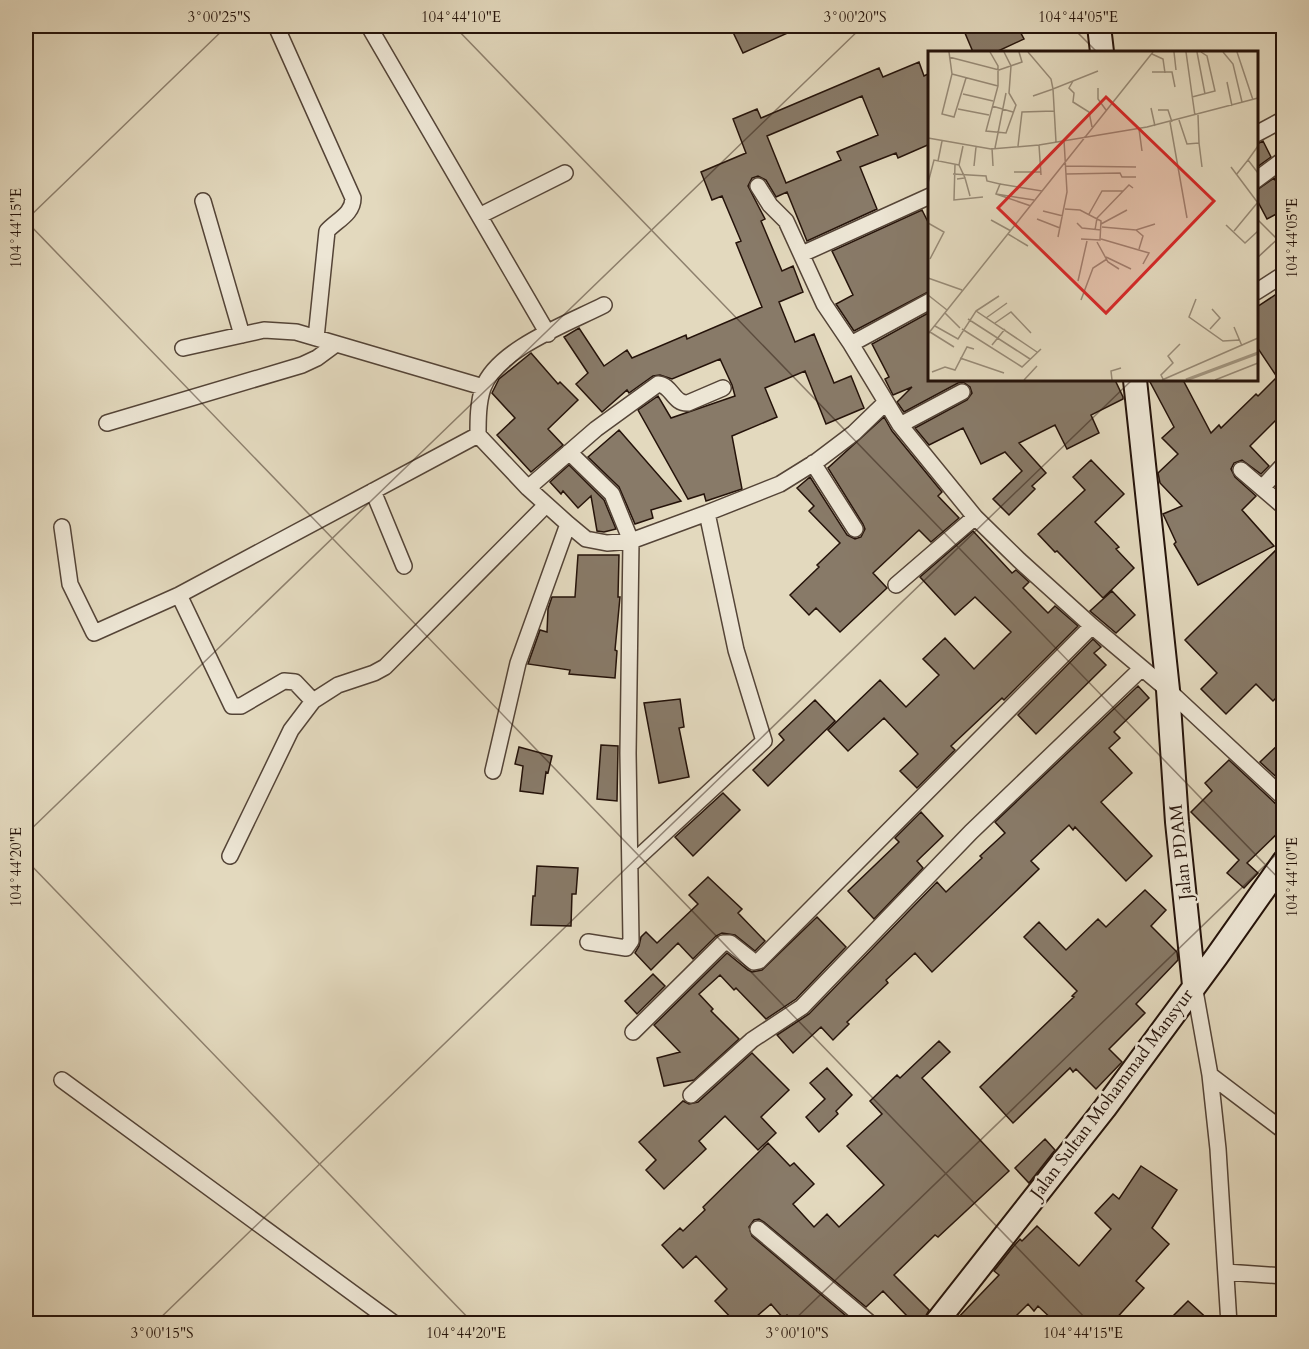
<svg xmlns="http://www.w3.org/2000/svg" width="1309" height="1349" viewBox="0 0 1309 1349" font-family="Cardo,serif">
<rect width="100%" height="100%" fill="#e3d9be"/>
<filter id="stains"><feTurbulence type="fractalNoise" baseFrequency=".00333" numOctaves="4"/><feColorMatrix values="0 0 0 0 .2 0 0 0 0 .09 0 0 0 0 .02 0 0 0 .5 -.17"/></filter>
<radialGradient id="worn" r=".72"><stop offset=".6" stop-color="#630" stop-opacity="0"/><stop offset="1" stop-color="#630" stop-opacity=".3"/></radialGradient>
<!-- building -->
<path fill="#887a68" stroke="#25130a" stroke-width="1.5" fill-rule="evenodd" d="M730,26h73l-60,27z
M962,26h55l7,13 -28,13h-23z
M919,62l5,14 6,-3v71l-32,14 -2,-5 -36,14 17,42 -70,32 -20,-49 -11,5 -10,-17 -8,-4 -6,2 -4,8 17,33 -4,2 21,50 11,-5 10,26 -24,10 16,40 19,-8 20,49 17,-7 13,32 -38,16 -21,-53 -40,17 12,29 -45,19 10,53 -36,12 -2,-7 -16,5 -50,-89 20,-14 13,22 64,-22 -3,-11 -12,-26 -48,20 -12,-4 -7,1 -24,17 -2,-3 -25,22 -26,-28 12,-11 -24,-36 15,-9 25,38 23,-16 5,8 54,-23 1,4 75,-32 -26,-64 5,-2 -19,-45 -10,4 -11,-28 45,-19 -13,-34 24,-10 4,9 118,-50 4,9zM862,96l16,39 -41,17 4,8 -55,23 -19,-47z
M1263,141l8,16 -14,10v-23z
M1274,178l10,17v15l-17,9 -10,-19v-10z
M922,210l8,16v65l-76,40 -18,-27 17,-9 -21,-44z
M1284,289v121l-7,6 2,1 -29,29 19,20 -8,8 -19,-14 -8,3 -3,6 4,8 21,19 -14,14 32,36 -76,39 -24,-41 2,-2 -13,-28 19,-8 -22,-23 -2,-10 20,-19 -16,-16 12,-11 -25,-47h34l28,53 8,-8 2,3 35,-34 2,2 19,-19 -20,-30v-40z
M930,312v68h185l8,17v2l-32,16 8,18 -32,16 -12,-24 -36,18 27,30 -14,13 3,3 -26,26 -16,-16 29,-28 -17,-19 -24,12 -18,-36 -34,17 -14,-17 52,-28 5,-7 -2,-6 -7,-5 -5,1 -54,29 -7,-10 15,-15 -19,8 -8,-16 4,-2 -17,-33z
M531,353l27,31 2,-2 18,18 -30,29 15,16 -32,27 -34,-37 18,-17 -23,-25 7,-14z
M884,417l8,14 50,61 -4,4 21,22 -28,24 -12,-12 -46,43 14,15 -47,44 -24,-24 -7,7 -19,-20 29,-28 -2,-2 23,-22 -31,-32 5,-5 -17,-18 13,-11 37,58 8,4 6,-2 4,-8 -2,-5 -35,-56z
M619,430l62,71 -30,9 2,8 -18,6 -16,-37 -31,-30z
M1091,460l33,34 -29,28 24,25 -3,2 18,19 -31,30 -46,-47 -2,1 -17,-18 47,-44 -12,-13z
M569,465l35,35 12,29 -12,3 -7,-1 -6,-35 -13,12 -15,-17 -2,3 -11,-12z
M973,531l39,42 4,-3 13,12 -6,6 25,25 7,-7 23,20 -74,74 -2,-2 -51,48 4,4 -38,38 -17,-17 18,-17 -34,-36 -36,33 -20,-21 52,-50 26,27 33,-32 -16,-16 22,-21 29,31 37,-37 -36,-35 -20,18 -35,-38z
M1284,542v165l-9,-8 -2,2 -17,-17 -30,30 -25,-25 16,-16 -32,-33z
M578,555h41l-1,42h2l-5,53 2,1 -2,27 -46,-4 1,-4 -42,-6 12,-34 7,2 1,-23 4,-12h23z
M1112,591l23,24 -19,18 -26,-22z
M1093,639l8,8 -7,6 12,12 -70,69 -18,-19z
M1138,686l11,12 -35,34 6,6 -11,10 23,25 -31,29 51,54 -26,25 -51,-54 -2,3 -4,-5 -38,36 8,8 -107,103 -17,-19 -29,27 2,3 -41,39 2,2 -16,16 -12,-13 -28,26 -16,-18 32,-21 128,-132 9,10 36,-34 -2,-2 25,-23 -10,-11z
M680,699l4,28 -5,1 10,49 -30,6 -15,-80z
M815,700l20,21 -67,65 -15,-16 31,-30 -5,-6z
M1284,739v45l-24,-22z
M601,745l17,1 -1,55 -20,-2z
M519,747l33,9 -4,17 -2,-1 -3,22 -23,-3 3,-25 -8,-2z
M1229,760l48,45 7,3v19l-37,36 11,10 -14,15 -17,-15 12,-13 -48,-48 21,-21 -7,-8z
M723,793l17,17 -47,46 -18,-19z
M921,812l22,24 -26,25 6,7 -49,51 -26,-28 51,-49 -4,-4z
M537,866l41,2 -2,26h-4l-1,32 -40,-1 2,-29h2z
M708,877l34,32 -4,4 27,28 -10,10 -20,-16 -13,-2 -6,3 -23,23 -15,-16 -27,27 -16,-17 4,-7 2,-9 5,-5 11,11 41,-39 -9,-9z
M1145,890l21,20 -15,16 26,26 1,8 -42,44 9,9 -36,36 13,13 -26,27 -20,-20 -3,3 -3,-4 -57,55 -33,-36 94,-90 -2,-1 5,-5 -53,-54 15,-15 27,28 32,-31 8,8z
M817,917l29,30 -50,52 -30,20 -30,-31 -2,2 -14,-15 -21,19 14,15 -2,2 28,28 -45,41 -30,6 -7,-28 23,-6 -26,-27 73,-72 21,17 4,2 10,-2z
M653,974l12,12 -28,28 -12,-13z
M939,1041l11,11 -28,26 87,93 -71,66 -3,-2 -41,40 35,35 -7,13h-23l8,-7 -24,-25 -17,16 -102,-85 -5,-3 -5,1 -5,7 3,9 100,85 -3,2h-53l-9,-8 -4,3 -12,-14 -22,19h-13l-21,-22 12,-12 -31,-33 -13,12 -21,-23 18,-17 3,3 22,-21 -2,-3 65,-64 22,23 4,-3 20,21 -21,20 21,23 13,-13 12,13 45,-42 -37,-39 35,-32 -12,-13 27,-26 3,3z
M752,1053l37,37 -28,27 15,16 -18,17 -33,-34 -26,25 7,8 -42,40 -18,-19 10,-10 -17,-18 44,-41 6,3 9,-2z
M827,1068l25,27 -16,16 2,3 -19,18 -13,-15 19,-18 -15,-16z
M1045,1139l10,11 -26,33 -14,-15z
M1141,1166l36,24 -25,38 17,16 -33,37 8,7 -32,35h-56l-18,-17 -4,5 -6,-7 -19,19h-56l46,-48 -5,-4 19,-24 7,-8 2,2 15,-15 42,40 32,-37 -16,-16 18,-19 6,5z
M1188,1301l24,22h-46z"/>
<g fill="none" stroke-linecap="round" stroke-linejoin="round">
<!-- street casing -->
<g stroke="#544437" stroke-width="18">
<path id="street" d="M276,26l77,172c0,16 -16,22 -26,33l-11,107
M371,30l177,304
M1256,134l28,-15
M1256,180l28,-21
M758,186l12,19 16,16 38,83 27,40 49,81 75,92 44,43 73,66 76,64 116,108
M203,201l39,134
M481,215l84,-42
M802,254l128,-58
M1256,292l28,-18
M604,305c-35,18 -107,44 -121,83 -5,15 -5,32 -5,47l50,53 40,36 18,15 21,4 24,-2 76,-28 73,-29 37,-23 37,-28 31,-30
M851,344l79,-43
M183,348l81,-18 32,2 187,55
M107,423l195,-58 15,-7 19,-14
M900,425l62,-33
M569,452l43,42 19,47 -3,212 3,188 -5,7 -38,-6
M813,463l42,66
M1241,470l43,37
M528,488l68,-59 62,-45c14,1 15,20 30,19l35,-15
M1262,488l22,-24
M373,491l31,75
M62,527l8,57 24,49 85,-38 299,-160
M896,585l79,-68
M179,595l53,111h9l43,-25 11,1 18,19
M493,771l25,-108 50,-139
M230,856l61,-126 22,-29 25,-16 36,-12 11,-6 161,-162
M630,865l134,-124 -28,-91 -29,-137
M1194,985l16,90 8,74 11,175
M633,1032l90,-89h7l24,19 5,-1 333,-335
M1210,1075l74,56
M62,1080l333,244
M691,1095l61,-55 50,-33 169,-175 171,-164
M758,1229l113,95
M1226,1272l58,4"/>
</g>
<!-- secondary casing -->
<g stroke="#25130a" stroke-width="26">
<path id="secondary" d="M1099,26l3,26
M1135,380l33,310 9,132 17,163
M935,1324l170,-216 112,-152 67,-95"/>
</g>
<!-- street -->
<use href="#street" stroke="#ede6d5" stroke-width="15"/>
<!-- secondary -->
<use href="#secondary" stroke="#ede6d5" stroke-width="22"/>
</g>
<!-- ticks -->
<path fill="none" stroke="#25130a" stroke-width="1.5" stroke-opacity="0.45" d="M454,26l830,858M1071,26l26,26M1256,218l28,28M26,220l201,-194M26,221l1065,1103M1256,259l28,-26M26,834l837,-808M26,860l448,464M154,1324l978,-944M790,1324l494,-477"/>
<g text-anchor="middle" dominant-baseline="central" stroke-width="5" stroke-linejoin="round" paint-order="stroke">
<!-- street labels -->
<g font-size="18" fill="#25130a" stroke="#ede6d5">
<text transform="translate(1181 852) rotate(-96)">Jalan PDAM</text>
<text transform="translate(1112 1094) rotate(-53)">Jalan Sultan Mohammad Mansyur</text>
</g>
</g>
<!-- overview -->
<g transform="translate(928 51)">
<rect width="330" height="330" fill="#e3d9be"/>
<path fill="none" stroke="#a29681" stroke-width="3" d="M258,329l72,-27"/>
<path fill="none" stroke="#978a76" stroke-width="1.5" d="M21,1l3,22 -10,40 12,3 12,-39M62,1l8,14v20l-12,45 20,2 10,-28 -7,-12 2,-27 -7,-14M100,1l23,27 2,10 45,-18M246,1l2,18M258,1l9,64M269,1l8,42M295,1l10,12 9,38M309,1l16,48M224,3l11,5 2,14M21,6l50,13 23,-8 -3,-10M224,21h20l3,15M24,23l46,12M145,30l-4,7 5,5 -1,9 16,10 3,15M299,31l5,24M170,37v11l8,11M35,43l30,7M105,45l20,-7 3,53M264,46l23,-6 -8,-35 -6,-4M64,55l21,6M223,57l4,18M30,58l31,6M230,59h10l4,12M270,64l1,28M251,69l8,24 12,-1 3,24M242,71l17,96M211,78l3,22M0,87l63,11 48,-4 108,-18 111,-29M111,94l2,30M90,95l4,-34 32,-1M330,95l-10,14 10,13M64,97l1,18M67,97l11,-55M10,110l4,-20M27,113l-1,36 29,-3M46,115l2,-19M137,115l71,1M303,116l27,36M86,121h27M25,123l33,2 1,5 13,3 -4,10 38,6M138,123l54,-1 2,4h14M308,124l12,-15M37,127l5,18M29,128l8,-1 -6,-13 4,-19M0,132l6,-23 25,5M72,133l42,7M68,143l35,12M137,158l15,1 21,11 -1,19 -19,-1M115,160l20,5M161,163l13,-23h21M109,168l23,9M63,169l20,11M0,172l16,9 -14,27M149,172l5,5 19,2M173,173l26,-14M298,174l19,18 13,-12M174,176l34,3 19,-6M167,179l2,-12 32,-33 4,3M208,179l7,6 -4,13M306,180l24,-29M80,183l20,12M130,186l9,-45 -3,-52M173,188l48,14 -6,11M169,191l11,20 11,7M178,206l25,12M0,227l34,12M150,230l9,-40M0,244l19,15M268,248l-7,18 34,24 17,-1M153,249l12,-32 14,-9M48,260l23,-15M17,262l15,15M58,267l21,-15M40,268l62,40M67,272l16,-11 20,21M7,275l23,13 18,-28 61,41M306,276l8,19M34,278l60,38 19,-18M282,278l10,-11 -8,-9M2,281l24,15M0,283l225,-282M64,294l13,-16M32,307l44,15M4,321l13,-5 10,3 12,-23 7,2M235,328l-2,-4 12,-12 -5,-7 12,-12M96,329l13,-14M184,329l-1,-9 10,-3M234,329l96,-42M287,329l43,-17"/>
<path fill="#d62828" fill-opacity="0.15" stroke="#d62828" stroke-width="3" d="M178,46l108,104 -108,112 -108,-105z"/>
<rect width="330" height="330" fill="none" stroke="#25130a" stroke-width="3"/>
</g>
<!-- margin -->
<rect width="1309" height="1349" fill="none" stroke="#e3d9be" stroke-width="66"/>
<rect x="33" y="33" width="1243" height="1283" fill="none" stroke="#25130a" stroke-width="2"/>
<g font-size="15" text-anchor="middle" fill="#25130a">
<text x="219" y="22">3°00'25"S</text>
<text x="461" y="22">104°44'10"E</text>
<text x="855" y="22">3°00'20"S</text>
<text x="1078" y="22">104°44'05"E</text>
<text transform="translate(16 228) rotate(-90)" y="5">104°44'15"E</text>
<text transform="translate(1292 238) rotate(-90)" y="5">104°44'05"E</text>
<text transform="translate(16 867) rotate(-90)" y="5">104°44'20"E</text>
<text transform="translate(1292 877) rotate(-90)" y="5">104°44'10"E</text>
<text x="162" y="1338">3°00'15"S</text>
<text x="466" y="1338">104°44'20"E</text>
<text x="797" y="1338">3°00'10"S</text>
<text x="1083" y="1338">104°44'15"E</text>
</g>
<rect width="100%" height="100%" filter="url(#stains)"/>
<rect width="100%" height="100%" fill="url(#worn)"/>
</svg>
